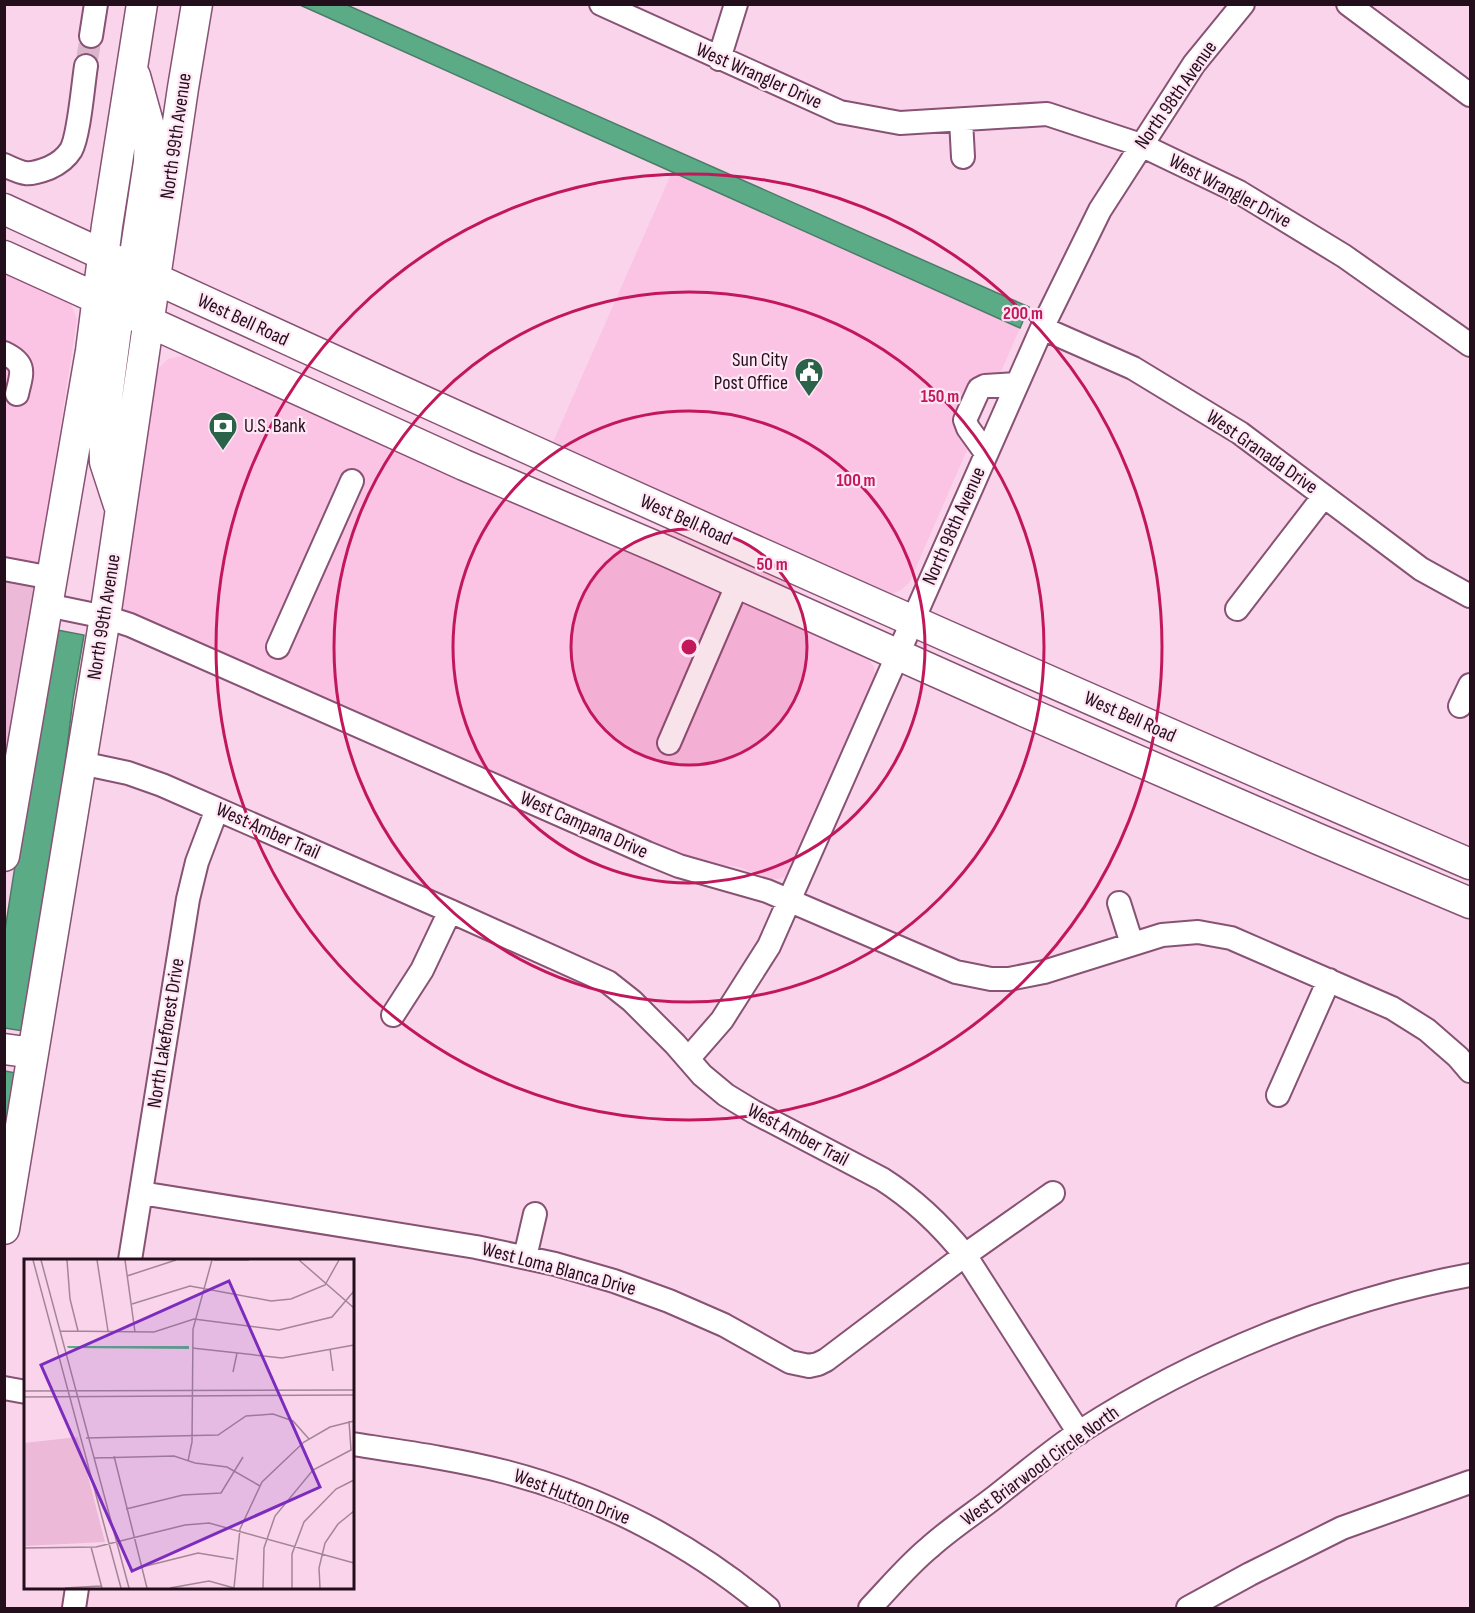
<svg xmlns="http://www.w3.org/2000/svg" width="1475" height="1613" viewBox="0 0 1475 1613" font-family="'Sofia Sans Condensed',sans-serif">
<rect width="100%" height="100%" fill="#fad4ea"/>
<!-- built -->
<path fill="#fbc4e5" d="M672,172l348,156 -106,244 -5,11 -8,7 -9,4 -339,-152z
M4,271l56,25 10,6 7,17 -41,266 -31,-6z
M182,356l12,1 670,295 10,15 1,9 -83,188 -7,13 -7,2h-9l-30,-12 -30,-4 -49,-15 -529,-233 -8,-6 -3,-8 36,-224 3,-9 9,-9z"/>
<!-- green -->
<path fill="#ecbad8" d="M5,579l31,6 -31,196z"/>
<!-- water -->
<path fill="#5cab87" stroke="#4b7c67" stroke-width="1.5" d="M300,5h47l682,302 -9,21z
M52,629l32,6 -11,64 -18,149 -32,183 -18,-3v-98z
M5,1071l11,2 -11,59z"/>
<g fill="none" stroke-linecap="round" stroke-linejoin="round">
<!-- minor-tunnel -->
<path stroke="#dab6cb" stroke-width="22" stroke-dasharray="22 11" stroke-linecap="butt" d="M86,66l5,-30"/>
<!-- minor casing -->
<g stroke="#875273" stroke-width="26">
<path id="minor" d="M601,4l239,108 60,11 147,-9 94,31 98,47 105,64 126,89
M1348,4l122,91
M91,36l5,-32
M719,59l17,-55
M961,120l2,37
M4,165c21,10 24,11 45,3 9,-4 17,-10 22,-18 8,-14 12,-65 15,-84
M1042,328l91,40 107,65 181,136 49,27
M4,353c23,11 18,19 13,41
M986,453l-18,-25 -3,-8 14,-31 6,-3 32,-2
M4,569l48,9
M47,605l58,12 25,8 517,228 32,13 88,25 189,81 35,7h18l35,-7 118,-37 36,-3 33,6 161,70 35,22 31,27 12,14
M1237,609l87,-113
M278,647l74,-166
M1460,706l10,-21
M669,743l69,-160
M81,763l47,10 34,12 288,126 158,71 24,19 43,43 27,31 24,20 28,17 128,67c33,21 59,46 83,76l114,178
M1119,903l13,41
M393,1015l29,-45 28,-59
M688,1059l34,-39 47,-74 273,-618 58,-118 94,-146 49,-60
M1278,1095l51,-115
M141,1193l335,54 79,17 59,17 55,20 55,24 66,37 19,4 9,-2 8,-4 139,-105 88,-62
M525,1257l10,-43
M130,1260l58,-361 9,-37 20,-53
M4,1388l22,4
M352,1444c52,8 104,15 154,28 96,25 186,72 262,136
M74,1608l3,-20
M870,1608c19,-20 38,-43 60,-61 20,-18 43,-33 65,-50 28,-22 56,-46 86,-66 116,-75 254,-131 389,-156
M1188,1608l62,-34 92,-46 128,-46"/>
</g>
<!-- major casing -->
<g stroke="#875273" stroke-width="33">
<path id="major" d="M4,209c487,225 974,444 1466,655
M4,256l460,209 202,86 360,161 292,127 152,64
M133,288v-20l16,-106 1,-32 -15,-54
M119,505l-14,-43 -1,-42 15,-113v-17
M4,856l87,-505 16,-125 35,-222
M4,1049l29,4
M4,1229l101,-612 78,-529 14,-84"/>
</g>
<!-- minor -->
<use href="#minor" stroke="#fff" stroke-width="22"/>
<!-- major -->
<use href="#major" stroke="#fff" stroke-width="30"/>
</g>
<!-- distance rings -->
<circle cx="689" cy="647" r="118" fill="#c2185b" fill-opacity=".12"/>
<g fill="none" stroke="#c2185b" stroke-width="3">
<circle cx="689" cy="647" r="118"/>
<circle cx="689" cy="647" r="236"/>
<circle cx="689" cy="647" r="355"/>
<circle cx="689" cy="647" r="473"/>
</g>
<!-- icons -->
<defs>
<g id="civic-pin" transform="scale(1.5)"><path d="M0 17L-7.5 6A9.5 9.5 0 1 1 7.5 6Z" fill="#2b624a" stroke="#ffe6f4"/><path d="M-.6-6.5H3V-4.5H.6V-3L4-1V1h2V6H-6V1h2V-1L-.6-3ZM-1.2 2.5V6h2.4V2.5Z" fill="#fff"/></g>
<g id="bank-pin" transform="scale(1.5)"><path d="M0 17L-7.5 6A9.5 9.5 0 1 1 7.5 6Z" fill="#2b624a" stroke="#ffe6f4"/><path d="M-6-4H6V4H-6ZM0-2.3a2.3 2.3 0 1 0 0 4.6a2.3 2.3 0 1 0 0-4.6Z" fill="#fff"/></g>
</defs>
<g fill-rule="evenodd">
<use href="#civic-pin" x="809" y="372"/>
<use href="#bank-pin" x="223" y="426"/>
</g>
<g text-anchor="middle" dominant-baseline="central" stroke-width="4.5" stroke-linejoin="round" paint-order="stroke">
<!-- street labels -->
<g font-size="20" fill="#230e1c" stroke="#ffe6f4">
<text transform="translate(759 76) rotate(24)">West Wrangler Drive</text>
<text transform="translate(1176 95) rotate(-55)">North 98th Avenue</text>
<text transform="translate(176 136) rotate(-82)">North 99th Avenue</text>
<text transform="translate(1230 191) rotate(28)">West Wrangler Drive</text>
<text transform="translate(243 320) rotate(25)">West Bell Road</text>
<text transform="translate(1262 452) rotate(35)">West Granada Drive</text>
<text transform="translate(686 520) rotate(24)">West Bell Road</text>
<text transform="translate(954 526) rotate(-66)">North 98th Avenue</text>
<text transform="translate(104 617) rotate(-81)">North 99th Avenue</text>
<text transform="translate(1130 717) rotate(24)">West Bell Road</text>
<text transform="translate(584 825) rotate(24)">West Campana Drive</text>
<text transform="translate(268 831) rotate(24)">West Amber Trail</text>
<text transform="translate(166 1033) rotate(-81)">North Lakeforest Drive</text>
<text transform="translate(798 1135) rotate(28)">West Amber Trail</text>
<text transform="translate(559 1269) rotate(15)">West Loma Blanca Drive</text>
<text transform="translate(1040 1466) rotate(-36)">West Briarwood Circle North</text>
<text transform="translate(572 1497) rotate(21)">West Hutton Drive</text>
</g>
<!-- poi labels -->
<g font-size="20" fill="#230e1c" stroke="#ffe6f4" text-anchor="end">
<text x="788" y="360">Sun City<tspan x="788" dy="23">Post Office</tspan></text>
<text x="244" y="426" text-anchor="start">U.S. Bank</text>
</g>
</g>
<!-- overview -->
<g transform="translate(24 1259)">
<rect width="330" height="330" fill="#fad4ea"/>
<path d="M54,178l27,105 -81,4v-103z" fill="#ecbad8"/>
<path d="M43,87h122v3l-121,-1z" fill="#5cab87"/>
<path fill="none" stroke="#a48598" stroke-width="1.5" d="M9,1l88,328M17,1l88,328M43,1l3,39 8,32M73,1l11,71M101,1l10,72M190,1h35M275,1l55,48M103,17l49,-16M108,45l58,-18 81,15 20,-2 34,-14 14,-25M36,72l94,1 40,-13 85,11 53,-13 22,-26M168,89l90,10 72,-13M306,90l3,22M209,113l4,-19M0,132l330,-1M0,138l330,-2M62,179l132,-3 28,-19 27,-2 20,7 16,18M90,197l33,132M70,199l80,-2 21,7 32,4 33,19M164,202l4,-19 1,-113 19,-69M102,250l57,-14 38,-2 22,-36M67,288l11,41M0,289l72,-1 89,-22 24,-2 145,40M118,308l56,-14 36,6M41,329l36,-2M146,329l39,-7 25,7M210,329l6,-59 22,-47 42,-40 26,-15 24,-6M239,329l1,-40 11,-32 38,-46 38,-20 -2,-29M268,329v-34l12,-32 32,-33 18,-9M296,329l-1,-20 6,-25 13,-19 16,-13"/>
<path fill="#7b2cbf" fill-opacity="0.15" stroke="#7b2cbf" stroke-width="3" d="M205,22l91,206 -188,84 -91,-206z"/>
<rect width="330" height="330" fill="none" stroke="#230e1c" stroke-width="3"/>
</g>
<circle cx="689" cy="647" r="9" fill="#c2185b" stroke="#ffe6f4" stroke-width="3"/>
<g font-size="18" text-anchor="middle" font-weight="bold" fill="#c2185b" stroke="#ffe6f4" stroke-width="4.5" stroke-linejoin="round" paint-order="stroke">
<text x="1023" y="319">200 m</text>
<text x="940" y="402">150 m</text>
<text x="856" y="486">100 m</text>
<text x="772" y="570">50 m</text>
</g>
<!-- border -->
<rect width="1475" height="1613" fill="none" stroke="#230e1c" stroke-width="12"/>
</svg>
